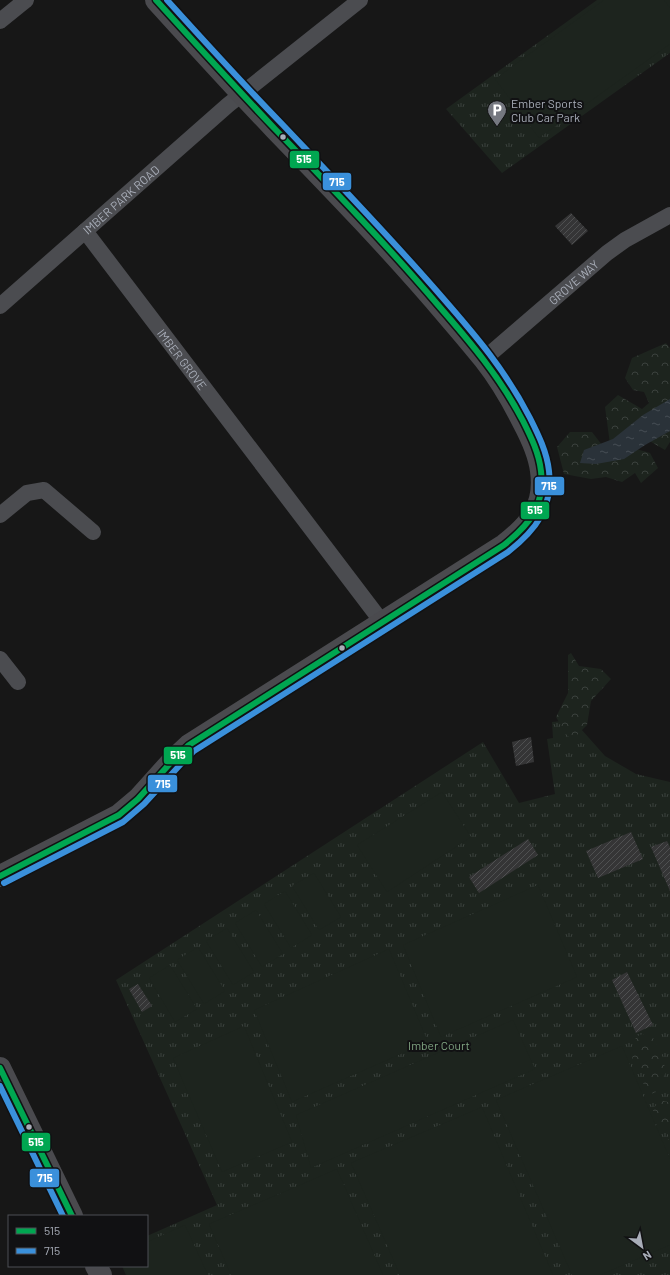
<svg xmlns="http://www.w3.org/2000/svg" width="670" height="1275" viewBox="0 0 670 1275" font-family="Barlow,sans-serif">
<defs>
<pattern id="grass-tufts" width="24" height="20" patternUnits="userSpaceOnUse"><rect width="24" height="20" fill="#1d241e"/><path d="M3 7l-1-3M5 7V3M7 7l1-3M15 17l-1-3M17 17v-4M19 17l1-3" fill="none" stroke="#3b413d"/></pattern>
<pattern id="forest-crowns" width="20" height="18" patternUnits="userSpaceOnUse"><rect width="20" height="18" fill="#1d241e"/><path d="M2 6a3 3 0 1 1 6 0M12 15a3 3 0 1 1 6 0" fill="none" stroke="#3b413d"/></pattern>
<pattern id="water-ripples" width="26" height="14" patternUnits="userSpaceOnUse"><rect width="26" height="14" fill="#2a3239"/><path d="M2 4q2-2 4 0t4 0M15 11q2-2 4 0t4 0" fill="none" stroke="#464d54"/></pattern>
<pattern id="building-hatch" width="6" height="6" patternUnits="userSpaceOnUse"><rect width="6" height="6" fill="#353536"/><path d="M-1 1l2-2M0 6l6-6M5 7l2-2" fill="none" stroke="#4f5051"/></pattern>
</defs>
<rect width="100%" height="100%" fill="#171717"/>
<!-- grass -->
<path fill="url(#grass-tufts)" d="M597,0h73v53l-168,120 -56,-64z
M573,720l32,36 31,18 34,8v493h-544l-4,-9h25v-30l70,-31 -101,-225 367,-238 36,61 36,-9 -8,-55 6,-1 -1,-16z"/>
<!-- forest -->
<path fill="url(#forest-crowns)" d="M666,343l4,5v94l-5,8 -19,-11 -20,7 24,7 8,15 -17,15 -6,-10 -13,9 -16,-5 -15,2 -27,-5 -7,-27 13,-15h22l10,13 8,-1 -5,-37 13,-12 24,14 7,-6 -5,-11 -11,-2 -8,-12 7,-20z
M571,653l8,13 22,3 10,10 -20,22 -4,24 -15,15 -6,-6 -10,-17 12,-24v-38z
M650,1033l11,18 5,21 -10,20 -8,3 -5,-11 7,-8c-21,-9 -18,-14 -17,-35l6,-6z
M659,1100l9,2 2,5v40l-2,-2v-16l-9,-5 -6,-14z"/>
<!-- pitch -->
<path fill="#1d241e" d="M604,0h60l6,8v36l-131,94 -44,-59z
M442,792l29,45 -84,55 -30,-47z
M314,873l27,44 -22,13 -27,-44z
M538,885l39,92 -136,60 -38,-92z
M285,891l27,44 -21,13 -27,-44z
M256,910l27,44 -21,13 -27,-44z
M227,928l27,44 -21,13 -27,-44z
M198,947l27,44 -21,13 -27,-44z
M389,949l39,93 -136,60 -38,-92z
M170,965l27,44 -22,13 -26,-44z
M513,1020l22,49 -224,99 -15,-53z
M244,1026l48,116 -70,30 -49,-114z
M622,1046l48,113v86l-70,30h-28l-76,-175z
M482,1107l71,168h-153l-49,-112z
M337,1169l46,106h-152l-22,-51z
M185,1225l23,50h-81l-4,-9h24v-24z"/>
<!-- water -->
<path fill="url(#water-ripples)" d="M670,399v32l-25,14 -21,14 -28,5 -16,-1 4,-13 29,-11 30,-24z"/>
<!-- building -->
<path fill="url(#building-hatch)" d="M571,213l17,18 -16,14 -17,-19z
M531,737l3,25 -18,4 -4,-24z
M631,832l12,27 -45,19 -12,-27z
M528,839l10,16 -59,38 -10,-16z
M667,841l3,6v44l-19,-44z
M627,972l26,53 -17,8 -24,-53z
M138,984l14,22 -10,6 -13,-23z"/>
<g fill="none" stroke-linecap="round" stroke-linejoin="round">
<!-- minor -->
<g stroke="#4b4c50" stroke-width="16">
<path d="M0,21l26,-21"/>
<path id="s1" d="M85,231l297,391"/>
<path id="s2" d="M0,306l228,-201 132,-105"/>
<path id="s3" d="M484,359l123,-106 18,-13 45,-25"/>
<path d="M0,515l27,-22 17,-3 49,42"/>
<path d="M0,659l18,23"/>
</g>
<!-- secondary -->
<path stroke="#4a4a4e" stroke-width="22" d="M0,876l119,-61 19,-16 36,-40 15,-14 315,-200c26,-20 42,-39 37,-74 -2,-17 -10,-34 -18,-49 -11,-22 -24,-44 -39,-63 -12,-15 -24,-29 -36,-43 -55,-65 -114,-126 -173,-187 -40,-42 -80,-86 -119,-129
M0,1068l72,148
M96,1266l5,9"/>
<!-- bus-1 casing -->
<g stroke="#111113" stroke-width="9">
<path id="bus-1" d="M0,876l119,-61 19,-16 36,-40 15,-14 315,-200c26,-21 41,-39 37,-74 -2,-18 -10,-34 -18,-50 -23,-44 -52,-78 -85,-116 -52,-61 -107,-118 -163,-176 -40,-42 -80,-86 -119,-129
M0,1068l72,148"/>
</g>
<!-- bus-2 casing -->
<g stroke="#111113" stroke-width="9">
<path id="bus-2" d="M4,883l119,-61 21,-18 36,-39 14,-14 314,-199c28,-22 45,-44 41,-81 -2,-19 -11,-37 -19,-53 -24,-47 -54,-82 -88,-121 -51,-59 -105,-115 -159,-172 -40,-41 -78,-83 -116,-125
M0,1086l63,130"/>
</g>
<!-- bus-1 -->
<use href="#bus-1" stroke="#00a651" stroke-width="6"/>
<!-- bus-2 -->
<use href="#bus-2" stroke="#3a90db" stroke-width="6"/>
</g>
<!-- icons -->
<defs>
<g id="parking-pin" transform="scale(1)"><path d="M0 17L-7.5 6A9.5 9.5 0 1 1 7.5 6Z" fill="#757880" stroke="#111113"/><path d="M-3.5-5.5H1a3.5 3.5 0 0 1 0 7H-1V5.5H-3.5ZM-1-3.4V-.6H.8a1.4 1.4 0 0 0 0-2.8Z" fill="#fff"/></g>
</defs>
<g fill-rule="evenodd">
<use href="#parking-pin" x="497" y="110"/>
</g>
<!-- markers -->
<g fill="#a8adb8" stroke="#111113" stroke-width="1.5">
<circle cx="283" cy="137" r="3.5"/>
<circle cx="342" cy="648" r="3.5"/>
<circle cx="29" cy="1127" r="3.5"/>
</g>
<g text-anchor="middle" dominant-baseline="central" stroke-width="4" stroke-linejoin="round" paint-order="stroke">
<!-- poi labels -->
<g font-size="12" fill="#a8adb8" stroke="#111113" text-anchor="start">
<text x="511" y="103">Ember Sports<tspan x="511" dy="14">Club Car Park</tspan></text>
</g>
<!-- street labels -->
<g font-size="12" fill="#a8adb8" stroke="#111113">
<text stroke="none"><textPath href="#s2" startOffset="161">IMBER PARK ROAD</textPath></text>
<text stroke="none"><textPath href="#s3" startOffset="118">GROVE WAY</textPath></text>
<text stroke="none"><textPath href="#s1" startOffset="161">IMBER GROVE</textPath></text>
</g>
<!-- park labels -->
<g font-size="12" fill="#7fa381" stroke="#111113">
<text x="439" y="1045">Imber Court</text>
</g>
</g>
<g stroke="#111113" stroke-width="1.5">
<rect x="289" y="150" width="31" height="19" rx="4" fill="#00a651"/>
<rect x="322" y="172" width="30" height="19" rx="4" fill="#3a90db"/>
<rect x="534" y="476" width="31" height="20" rx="4" fill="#3a90db"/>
<rect x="520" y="501" width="30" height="19" rx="4" fill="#00a651"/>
<rect x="163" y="746" width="30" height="19" rx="4" fill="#00a651"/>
<rect x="147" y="774" width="31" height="19" rx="4" fill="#3a90db"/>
<rect x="21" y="1132" width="30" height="20" rx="4" fill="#00a651"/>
<rect x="29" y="1168" width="31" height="20" rx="4" fill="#3a90db"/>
</g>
<g font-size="11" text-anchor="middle" font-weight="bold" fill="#fff">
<text x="304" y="163">515</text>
<text x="337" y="186">715</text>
<text x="549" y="490">715</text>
<text x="535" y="514">515</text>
<text x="178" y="759">515</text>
<text x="163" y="788">715</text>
<text x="36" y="1146">515</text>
<text x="45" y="1182">715</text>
</g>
<!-- legend -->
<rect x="8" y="1215" width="140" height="52" fill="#111113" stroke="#4d4f55"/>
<rect x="16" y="1228" width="20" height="6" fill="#00a651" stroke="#4d4f55"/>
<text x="44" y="1235" font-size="12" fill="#a8adb8">515</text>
<rect x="16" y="1248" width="20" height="6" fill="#3a90db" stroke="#4d4f55"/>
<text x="44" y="1255" font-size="12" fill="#a8adb8">715</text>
<!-- north arrow -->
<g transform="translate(642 1247) rotate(148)" stroke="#111113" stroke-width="3" paint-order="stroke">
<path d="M0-3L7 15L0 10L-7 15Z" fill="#a8adb8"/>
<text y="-6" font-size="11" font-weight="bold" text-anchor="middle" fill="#a8adb8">N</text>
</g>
</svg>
